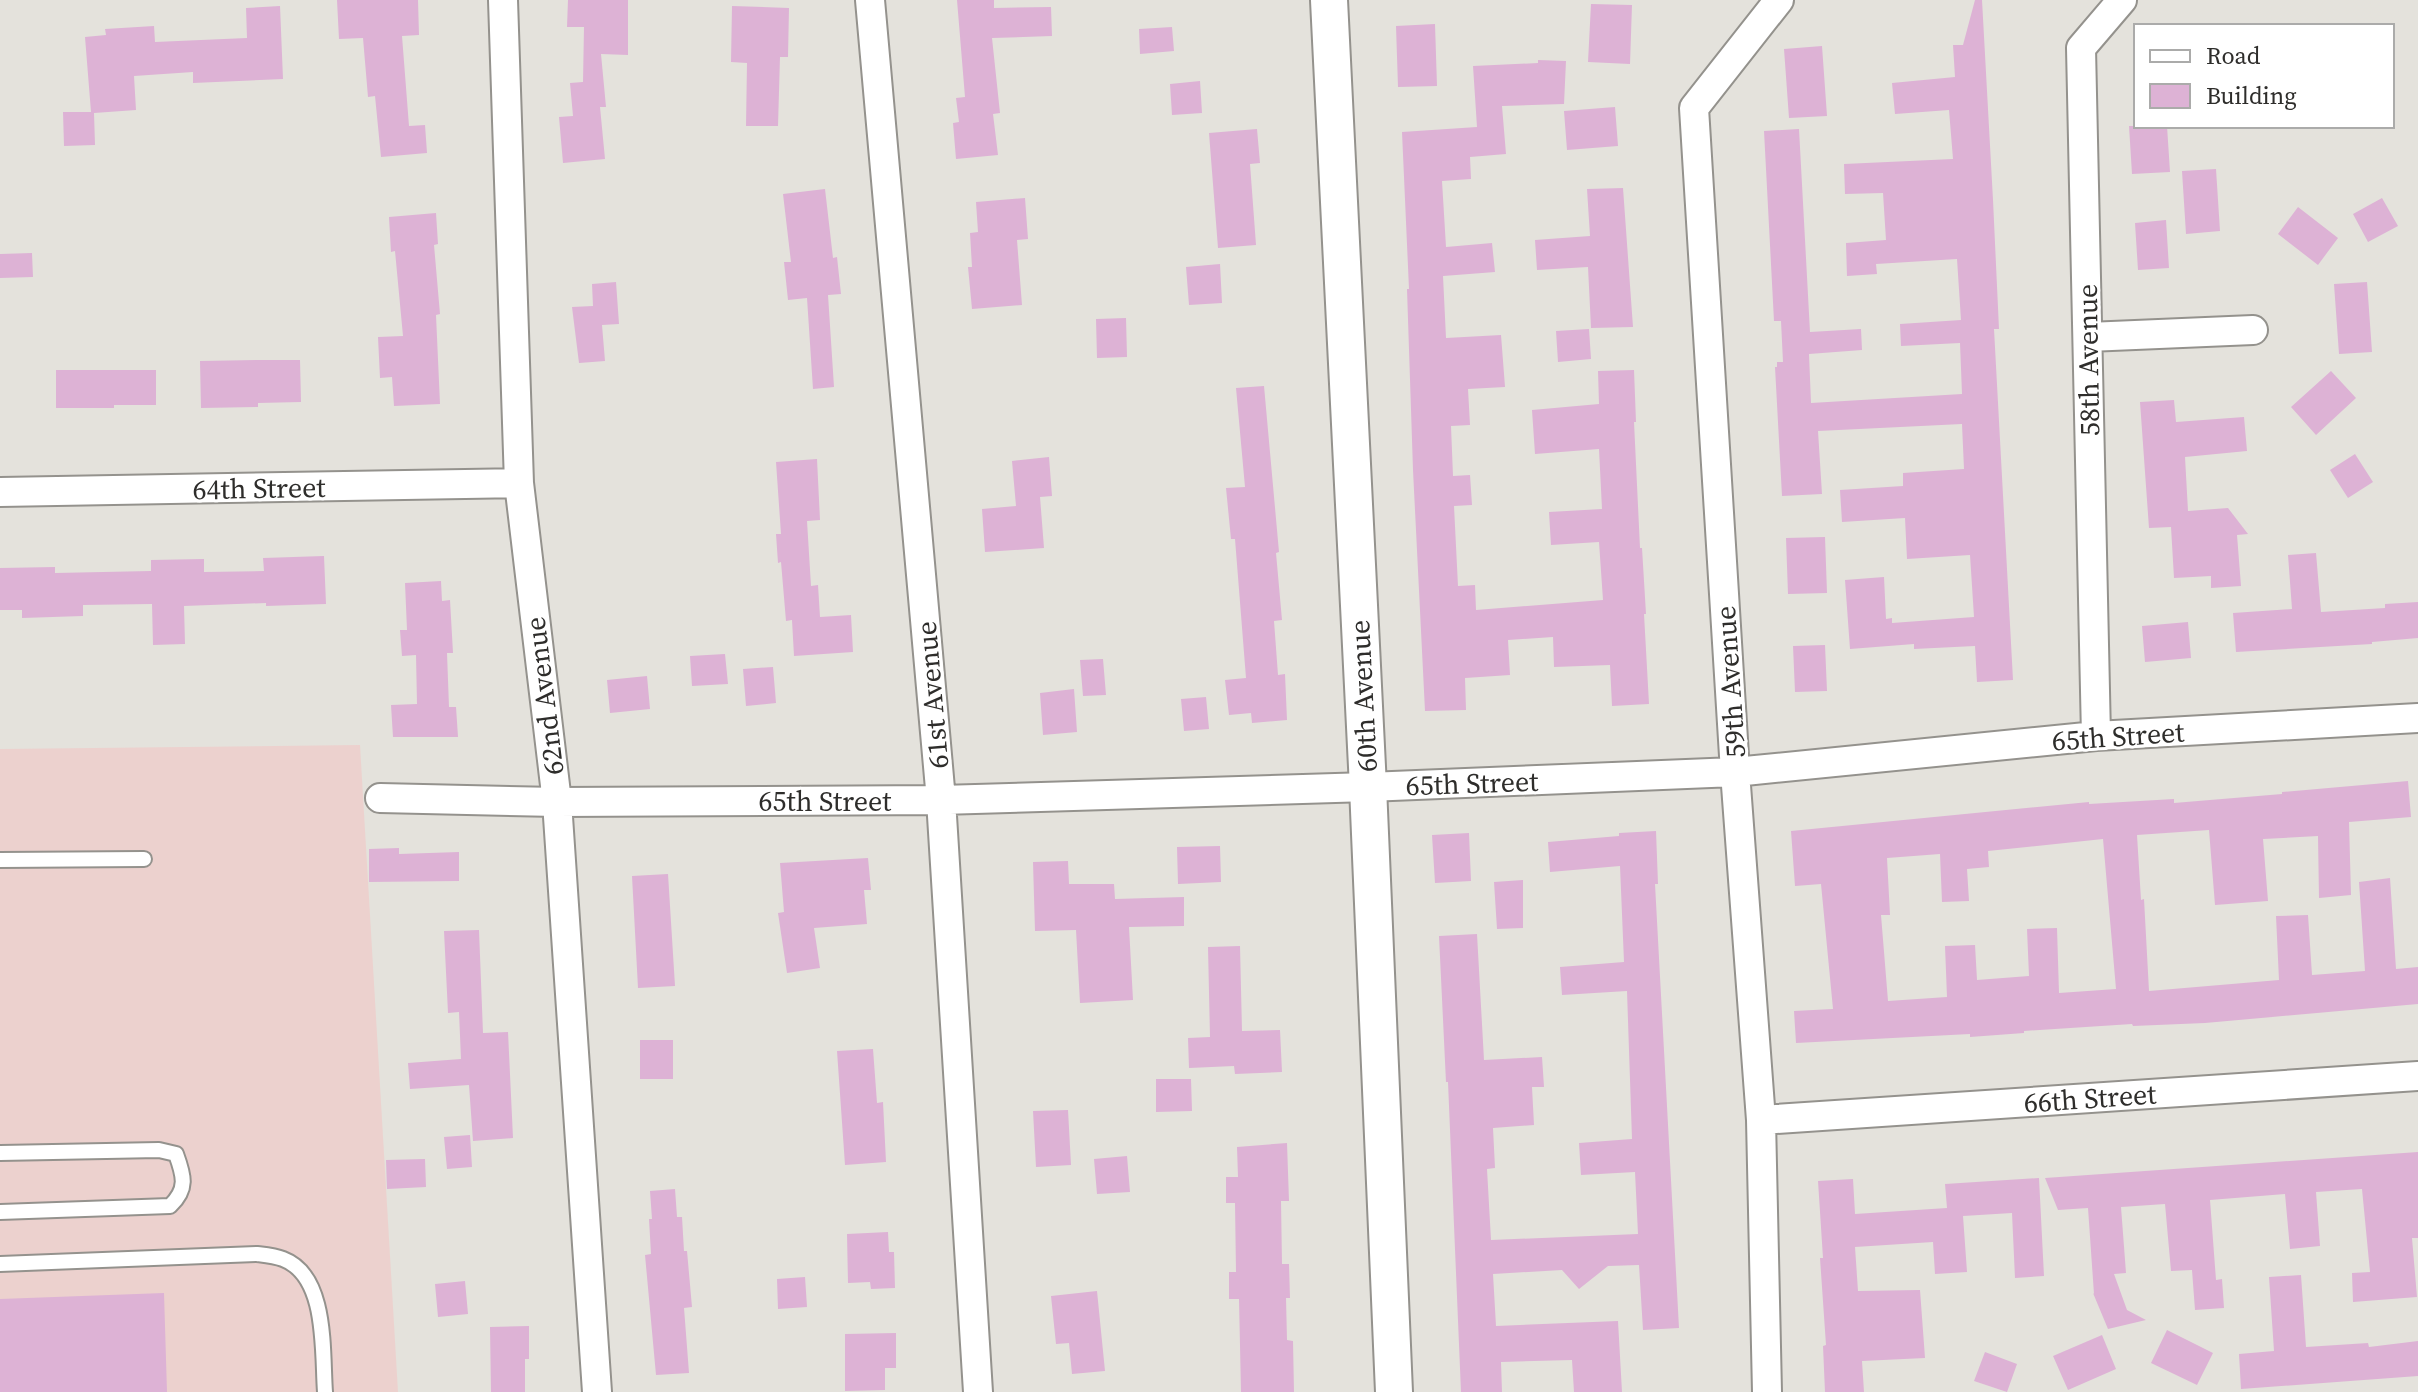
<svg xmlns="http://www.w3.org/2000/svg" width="2418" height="1392" viewBox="0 0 2418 1392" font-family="'Source Serif 4',serif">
<rect width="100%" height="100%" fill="#e4e2dc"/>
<!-- commercial -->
<path fill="#ecd1ce" d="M360,745l38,647h-398v-643z"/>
<!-- building -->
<path fill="#ddb2d5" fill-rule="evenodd" d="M337,0h81l1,35 -17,1 7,90 16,-1 2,28 -46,4 -6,-61 -7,1 -5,-59 -24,1z
M568,0h60v55l-27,-1 5,53h-6l5,52 -42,4 -4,-46 14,-1 -3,-33 13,-1 1,-55h-17z
M957,0h37v8l57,-1 1,29 -60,2 8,75 -7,1 5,41 -42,4 -3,-36 6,-1 -3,-24 9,-1z
M1975,0h7l11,200 6,129h-5l19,351 -36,2 -2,-36 -61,3v-5l-64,5 -5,-69 39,-3 2,42 6,-1v5l82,-6 -4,-62 -63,4 -2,-41 -63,4 -2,-32 63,-4v-13l61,-4 -2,-45 -144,7 4,63 -40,2 -7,-129h2v-5h6l-2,-41h-7l-10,-190 35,-2 11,203 51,-3 1,21 -53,4 2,49 151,-9 -2,-51 -59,3 -1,-22 61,-4 -4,-61 -81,5 1,10 -30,2 -1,-33 40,-3 -3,-47 -38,1 -1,-30 109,-5 -4,-49 -54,4 -3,-31 63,-6 -2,-32h10z
M1591,4l41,1 -2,59 -42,-2z
M280,6l3,73 -90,4v-11l-59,4 2,34 -42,3 1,32 -31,1 -1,-34h28l-6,-75 21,-2 -1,-6 49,-3 1,16 92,-4 -1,-30z
M732,6l57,2 -1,49h-8l-2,69h-32l1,-63 -16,-1z
M1435,24l2,62 -39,1 -2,-61z
M1172,27l2,24 -34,3 -1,-25z
M1822,46l5,70 -38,2 -5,-69z
M1538,60l28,1 -2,43 -62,2 4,48 -36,3 1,22 -29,2 4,66 46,-4 3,29 -52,4 3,62 55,-3 4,52 -37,2 2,36 -19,1 2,50 17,-1 2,30 -18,1 4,80 17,-1 1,25 127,-10 -4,-58 -48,3 -2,-33 53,-3 -3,-60 -64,5 -3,-44 67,-6 -1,-33 36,-1 2,52h-2l6,126h2l4,66h-2l5,90 -37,2 -2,-41 -56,2 -1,-30 -45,3 2,35 -45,3 1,32 -41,1 -12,-241 -6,-181h2l-7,-157 75,-5 -4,-61 65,-3z
M1200,81l2,32 -30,2 -2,-31z
M1615,107l3,39 -51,4 -3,-39z
M2129,126h38l3,46 -38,2z
M1257,129l3,34 -10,1 6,81 -38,3 -9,-115z
M2216,169l4,62 -34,3 -4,-63z
M1623,188l10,139 -42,1 -3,-61 -51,3 -2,-30 55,-4 -3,-47z
M825,189l8,69 4,-1 4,37 -13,1 6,92 -21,2 -6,-91 -19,2 -4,-38h7l-8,-68z
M1025,198l3,41 -11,1 5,65 -50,4 -4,-42h4l-2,-34 8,-1 -2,-30z
M2382,198l16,28 -30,16 -15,-28z
M2298,207l40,31 -20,27 -40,-31z
M436,213l2,31 -4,1 6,69 -4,1 4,89 -46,2 -2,-29 -12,1 -2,-41 25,-1 -8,-85 -4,1 -2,-35z
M2166,220l3,48 -31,2 -3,-47z
M32,253l1,24 -33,1v-24z
M1220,264l2,39 -33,2 -3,-38z
M616,282l3,42 -17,1 3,36 -26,2 -7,-56 21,-1 -1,-22z
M2367,282l5,70 -33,2 -5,-70z
M1126,318l1,39 -30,1 -1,-39z
M1589,329l2,30 -33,3 -2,-31z
M258,360h42l1,42 -43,1v4l-57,1 -1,-47z
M56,370h100v35h-42v3h-58z
M2331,371l25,27 -40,37 -25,-28z
M1264,386l15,166 -3,1 6,67 -8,1 4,54 7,-1 2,46 -35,3 -1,-10 -22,2 -4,-35 21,-2 -11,-139h-4l-5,-51 19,-1 -9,-99z
M2174,400l2,22 68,-5 3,34 -62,6 3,54 40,-3 20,26 -11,1 4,51 -30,2v-12l-37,2 -3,-51 -22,1 -9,-126z
M2355,454l18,28 -25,16 -18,-28z
M1049,457l3,39 -12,1 4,51 -59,4 -3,-43 34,-3 -4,-45z
M817,459l3,61 -13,1 4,65 7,-1 2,32 31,-2 2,37 -59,4 -2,-36 -6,1 -5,-59 -3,1 -2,-29h5l-5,-72z
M1825,537l2,56 -39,1 -2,-56z
M2316,553l5,59 64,-4v-4l33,-2v36l-46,4v2l-136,8 -3,-39 59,-4 -4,-54z
M324,556l2,48 -60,2v-3l-82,3 1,38 -32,1 -1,-41 -69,1v11l-61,2v-8h-22v-42l55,-1v6l96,-2v-11l53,-1v13l60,-1 -1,-13z
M441,581l1,20 8,-1 3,53h-6l2,54h7l2,30h-65l-2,-32 26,-1 -1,-49 -14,1 -2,-26h7l-2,-47z
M2188,622l3,36 -46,4 -3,-36z
M1825,645l2,46 -32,1 -2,-46z
M725,654l3,30 -36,2 -2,-30z
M1103,659l3,36 -23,1 -3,-36z
M773,667l3,36 -30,3 -3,-37z
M647,676l3,33 -40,4 -3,-33z
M1074,689l3,43 -34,3 -3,-42z
M1206,697l3,32 -25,2 -3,-32z
M2408,781l3,36 -62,5 2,73 -32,3 -1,-62 -55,3 5,62 -53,4 -6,-75 -72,5 4,65 3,-1 5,92 130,-11 -3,-64 32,-1 4,60 53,-4 -6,-89 31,-4 6,91 22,-2v37l-213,19 -72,3 -1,-2 -108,7v2l-54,4v-3l-174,9 -2,-32 39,-2 -12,-125 -26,2 -4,-55 298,-29v2l85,-5v4l108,-9v-2zM2103,839l13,150 -57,4 -2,-65 -30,1 2,47 -52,4 -2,-35 -30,1 2,51 -59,4 -7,-86h9l-3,-57 53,-4 2,48 27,-1 -2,-32 22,-2 -1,-16z
M1656,831l2,53h-3l24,444 -36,2 -4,-65 -31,1 -29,23 -17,-19 -69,4 3,52 122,-5 4,71h-48l-2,-32 -71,2 1,30h-41l-13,-310h-2l-7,-146 38,-2 7,126 58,-3 2,30h-12l2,38 -41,3 2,40 -8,1 4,71 147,-6 -3,-62 -54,3 -2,-32 53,-4 -5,-148 -65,4 -2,-28 64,-5 -4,-96 -70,6 -2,-30 71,-6v-3z
M1469,833l2,48 -36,2 -3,-48z
M1220,846l1,36 -43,2 -1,-37z
M399,848v6l60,-2v29l-90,1v-33z
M868,858l3,32h-7l3,34 -53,4 6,40 -33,5 -9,-60 6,-1 -4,-49z
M1068,861l1,23h45l1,15 69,-2v29l-55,1 4,73 -53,3 -4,-73 -41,1 -2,-69z
M668,874l7,112 -37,2 -6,-112z
M1523,880v48l-26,1 -3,-47z
M479,930l4,103 25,-1 5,106 -40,3 -4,-56 -59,4 -2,-26 53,-4 -2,-47 -11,1 -4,-82z
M1240,946l2,85 38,-1 2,42 -47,2 -1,-8 -45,2 -1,-30 22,-1 -2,-90z
M640,1040h33v39h-33z
M873,1049l4,54 6,-1 3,60 -41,3 -8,-114z
M1156,1079h35l1,32 -36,1z
M1068,1110l3,55 -35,2 -3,-56z
M470,1135l2,32 -25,2 -3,-32z
M1287,1143l2,58h-8l1,63h7l1,34h-4l1,42 6,1 1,51h-53l-2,-93h-10v-27h7l-1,-69h-9v-26h12l-1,-30z
M2418,1152v86h-6l5,59 -64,5 -1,-29 18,-1 -8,-83 -46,3 4,54 -30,3 -5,-55 -75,6 6,80 6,-1 2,29 -29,2 -3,-40 -21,1 -6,-67 -44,3 5,66 -12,1 13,36 19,10 -38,9 -15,-36 1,1 -6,-86 -30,2 -13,-32z
M1127,1156l3,36 -33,2 -3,-35z
M425,1159l1,28 -39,2 -1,-29z
M2039,1178l5,98 -29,2 -3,-65 -49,3 4,56 -32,2 -2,-32 -78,5 3,44 62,-1 5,68 -63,3 2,31h-39l-2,-46 3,-1 -6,-87h3l-5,-77 35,-2 2,35 92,-6 -2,-24z
M675,1189l2,28h5l2,34h3l5,56 -8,1 5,65 -33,2 -11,-120 6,-1 -2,-35h3l-2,-28z
M888,1232l1,20h5l1,36 -24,1 -1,-7 -22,1 -1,-49z
M2301,1275l5,72 62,-4 1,4 49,-6v35l-177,13 -2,-35 35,-3 -5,-74z
M805,1277l2,30 -29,2 -1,-30z
M465,1281l3,33 -30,3 -3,-33z
M1097,1291l8,80 -33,3 -3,-31 -13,1 -5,-48z
M164,1293l3,99h-167v-93z
M529,1326v33h-4v33h-34l-1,-65z
M2167,1330l46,23 -16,32 -46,-22z
M896,1333v35h-11v22l-40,1v-57z
M2102,1335l14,34 -48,21 -15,-34z
M1985,1352l32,12 -10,28 -33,-11z"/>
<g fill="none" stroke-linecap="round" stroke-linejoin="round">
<!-- service casing -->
<g stroke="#94928d" stroke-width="18">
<path id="service" d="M0,860l144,-1
M0,1153l159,-3 17,4c8,22 12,35 -6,52l-170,6
M0,1264l257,-10c8,1 18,2 26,5 45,17 39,93 42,133"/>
</g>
<!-- minor casing -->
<g stroke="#94928d" stroke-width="32">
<path id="minor" d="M503,0l16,483 38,319 40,590
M870,0l71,800 37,592
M2088,337l165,-7
M0,492l519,-9
M2096,736l-15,-688 41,-48
M380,798l177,4 384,-2 427,-13 367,-15 361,-36 322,-18
M1761,1120l657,-44
M1767,1392l-6,-272 -26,-348 -41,-664 85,-108"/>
</g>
<!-- tertiary casing -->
<g stroke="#94928d" stroke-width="40">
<path id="tertiary" d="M1329,0l39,787 26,605"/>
</g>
<!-- service -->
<use href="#service" stroke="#fff" stroke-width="14"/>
<!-- minor -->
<use href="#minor" stroke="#fff" stroke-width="28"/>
<!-- tertiary -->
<use href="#tertiary" stroke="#fff" stroke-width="36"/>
</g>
<g text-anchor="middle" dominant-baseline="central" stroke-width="6" stroke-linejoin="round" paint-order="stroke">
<!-- street labels -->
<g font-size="28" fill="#2e2d2b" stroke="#fff">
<text transform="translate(2088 360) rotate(-91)">58th Avenue</text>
<text transform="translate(259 488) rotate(-1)">64th Street</text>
<text transform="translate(1730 682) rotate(-94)">59th Avenue</text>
<text transform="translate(932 695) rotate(-95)">61st Avenue</text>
<text transform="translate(544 696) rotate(-97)">62nd Avenue</text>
<text transform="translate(1363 696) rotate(-93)">60th Avenue</text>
<text transform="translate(2118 736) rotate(-4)">65th Street</text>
<text transform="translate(1472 783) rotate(-2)">65th Street</text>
<text x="825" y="801">65th Street</text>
<text transform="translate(2090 1098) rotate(-4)">66th Street</text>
</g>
</g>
<!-- legend -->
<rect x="2134" y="24" width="260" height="104" fill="#ffffff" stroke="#ababaa" stroke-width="2"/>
<rect x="2150" y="50" width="40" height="12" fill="#ffffff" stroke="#ababaa" stroke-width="2"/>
<text x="2206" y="64" font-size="24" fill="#2e2d2b">Road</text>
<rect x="2150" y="84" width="40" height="24" fill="#ddb2d5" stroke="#ababaa" stroke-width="2"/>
<text x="2206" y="104" font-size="24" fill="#2e2d2b">Building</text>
</svg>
